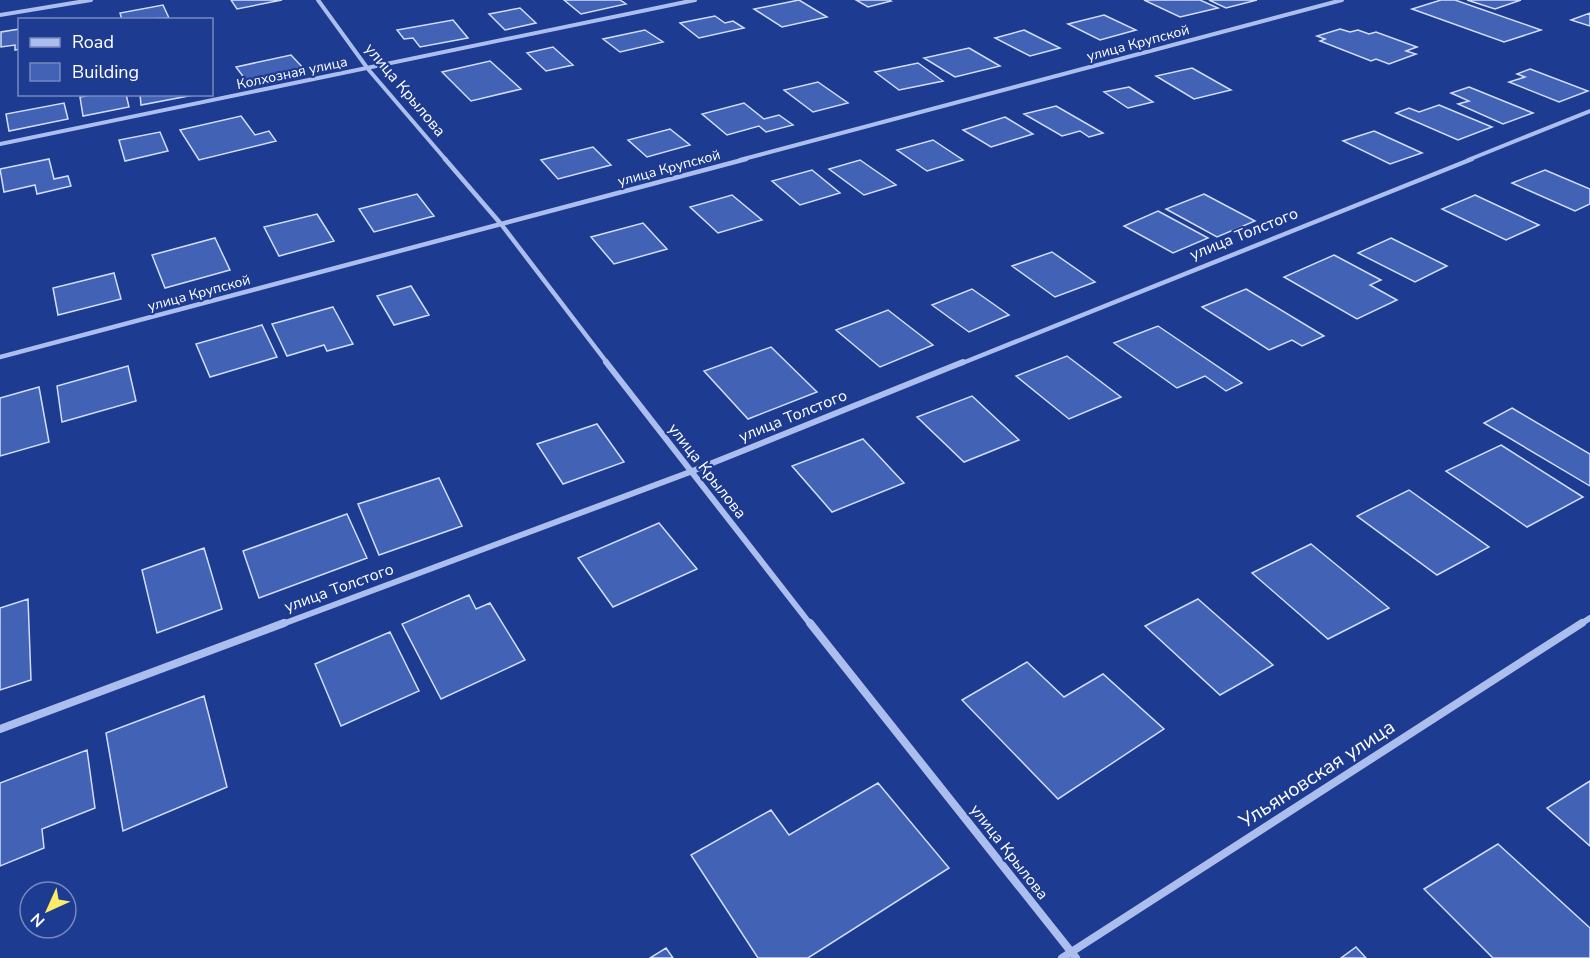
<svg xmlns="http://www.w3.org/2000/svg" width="1590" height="958" viewBox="0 0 1590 958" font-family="'Nunito Sans',sans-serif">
<rect width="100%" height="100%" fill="#1d3b90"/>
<!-- building -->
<path fill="#4162b5" stroke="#d1ddfa" stroke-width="1.5" d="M231,0h51l-45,9z
M564,0h56l6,4 -45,10z
M799,0l28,17 -45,10 -28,-18z
M856,0h33l2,1 -23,6z
M1144,0h56l18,8 -38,9z
M1209,0h48l-31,8z
M1441,0h14l86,30 -37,12 -92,-33z
M1467,0h54l-26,9z
M163,5l6,13 -47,2 -2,-7z
M520,8l16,15 -31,7 -16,-16z
M1590,13v13l-19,-6z
M1104,15l32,15 -36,10 -32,-16z
M715,16l10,7 8,-2 11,7 -45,10 -19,-15z
M453,20l15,18 -48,9 -7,-9 -9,1 -7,-9z
M20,29v20l-5,1v-5l-14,2v-15z
M1340,29l10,3 8,-2 11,4 7,-2 41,15 -11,4 10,3 -27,10 -13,-5 -5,2 -51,-20 5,-2 -8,-3z
M645,30l18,12 -43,10 -17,-13z
M1024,30l36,18 -30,8 -35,-18z
M553,47l20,18 -27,6 -19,-18z
M969,48l31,18 -45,11 -31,-19z
M291,55l14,15 -57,13 -12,-16z
M490,61l31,28 -50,12 -29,-29z
M918,63l25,18 -44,9 -24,-18z
M1192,68l39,22 -37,9 -38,-23z
M1530,69l58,22 -29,11 -50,-20 16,-5 -8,-3z
M818,82l30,21 -35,9 -29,-22z
M1129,87l24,15 -25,6 -24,-16z
M1469,87l64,26 -30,11 -45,-20 11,-3 -18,-8z
M97,94h29l3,13 -46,9 -3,-19z
M140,94h59l-58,11z
M64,103l4,16 -59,12 -3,-17z
M744,103l20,16 15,-4 14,10 -27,7 -7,-6 -32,9 -25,-21z
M1439,105l53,22 -34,13 -62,-27 13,-5 10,4z
M1056,106l47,27 -14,4 -9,-6 -18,5 -38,-22z
M241,116l14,19 14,-4 7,10 -77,19 -19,-30z
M1005,117l28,17 -42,13 -28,-17z
M670,129l20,16 -43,12 -19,-17z
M1374,131l48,22 -32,11 -47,-23z
M160,132l8,19 -43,10 -6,-21z
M933,140l30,20 -36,11 -30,-21z
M593,147l18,18 -53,14 -17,-19z
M49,159l5,20 14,-3 3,10 -34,8 -2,-9 -31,7 -4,-23z
M860,160l36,25 -32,10 -35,-26z
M812,170l28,23 -40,12 -28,-24z
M1545,170l45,19v15l-15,7 -63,-28z
M417,194l17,22 -60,16 -15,-23z
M1204,194l51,27 -38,16 -51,-28z
M732,195l30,25 -44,13 -28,-26z
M1475,195l64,30 -33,15 -64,-31z
M1158,211l50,27 -35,15 -49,-27z
M317,214l17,27 -55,15 -15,-29z
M643,223l24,26 -53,15 -23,-27z
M215,238l15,32 -65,18 -13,-33z
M1391,238l56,28 -32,16 -57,-29z
M1052,252l43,30 -40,15 -43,-31z
M1334,255l47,25 -11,5 27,15 -40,19 -73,-42z
M114,273l7,26 -63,16 -5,-27z
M411,286l18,29 -35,10 -17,-29z
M972,289l37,26 -40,17 -37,-27z
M1246,289l78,47 -22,10 -10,-6 -23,10 -67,-43z
M333,307l20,37 -26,7 -3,-6 -37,11 -15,-32z
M888,310l45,35 -53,22 -44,-37z
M262,325l15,32 -67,20 -14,-33z
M1158,326l84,57 -16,8 -21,-15 -28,12 -63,-45z
M771,347l46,45 -69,27 -44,-48z
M1067,356l54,41 -52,22 -53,-43z
M128,366l8,35 -74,21 -5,-36z
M39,387l10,55 -49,14v-58z
M972,396l47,44 -55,22 -47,-45z
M1512,408l78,46v32l-106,-63z
M597,424l27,38 -61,22 -26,-40z
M863,439l41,44 -72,29 -40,-46z
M1501,445l82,52 -56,30 -81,-56z
M439,478l23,48 -83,29 -21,-51z
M1409,490l80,57 -52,28 -80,-59z
M347,514l20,44 -108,40 -16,-47z
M659,523l38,46 -84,38 -35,-49z
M1311,544l78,64 -61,31 -76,-66z
M204,548l18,61 -65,24 -15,-63z
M469,595l7,14 14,-6 35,57 -84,39 -39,-75z
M28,599l3,81 -31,10v-82z
M1198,599l75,66 -53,30 -75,-69z
M390,632l29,59 -78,35 -26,-62z
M1027,662l37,35 39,-23 61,55 -106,70 -96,-99z
M204,696l23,91 -104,44 -17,-98z
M87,750l8,58 -53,21 2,19 -44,18v-83z
M1590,781v65l-43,-38z
M878,783l71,85 -141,90h-50l-67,-103 80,-45 18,25z
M1498,844l92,84v30h-97l-69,-69z
M1356,947l10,11h-25z
M666,948l7,10h-23z"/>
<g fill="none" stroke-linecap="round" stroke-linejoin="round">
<!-- street-far3 -->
<path stroke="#acbeee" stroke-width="4" d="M318,0l50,69 78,91
M0,15l91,-15
M0,144l695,-144
M740,160l602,-160
M1468,160l122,-49"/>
<!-- street-far2 -->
<path stroke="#acbeee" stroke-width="4.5" d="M445,159l56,65 107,140
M0,357l746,-198
M960,364l512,-205"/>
<!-- street-far1 -->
<path stroke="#acbeee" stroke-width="6" d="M606,362l205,263
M280,625l410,-153 273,-110
M1579,625l11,-7"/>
<!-- street -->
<path stroke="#acbeee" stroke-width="8" d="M810,623l266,335
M0,729l284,-106
M1062,958l520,-335"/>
</g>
<g text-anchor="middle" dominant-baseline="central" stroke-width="4.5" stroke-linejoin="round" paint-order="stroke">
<!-- far-street labels -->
<g font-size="14" fill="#fff" stroke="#1d3b90">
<text transform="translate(1138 43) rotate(-15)">улица Крупской</text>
<text transform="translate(292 73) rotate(-12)">Колхозная улица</text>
<text transform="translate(669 168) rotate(-15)">улица Крупской</text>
<text transform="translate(199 293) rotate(-15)">улица Крупской</text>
</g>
<!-- street labels -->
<g font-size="16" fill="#fff" stroke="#1d3b90">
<text transform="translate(405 90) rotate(50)">улица Крылова</text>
<text transform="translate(1244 234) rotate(-22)">улица Толстого</text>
<text transform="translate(793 416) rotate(-22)">улица Толстого</text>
<text transform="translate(707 471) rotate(52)">улица Крылова</text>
<text transform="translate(339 588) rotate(-20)">улица Толстого</text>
<text transform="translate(1009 852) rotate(52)">улица Крылова</text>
</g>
<!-- near-street labels -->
<g font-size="20" fill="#fff" stroke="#1d3b90">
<text transform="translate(1317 774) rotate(-33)">Ульяновская улица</text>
</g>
</g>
<!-- legend -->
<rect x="18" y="18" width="195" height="78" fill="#1d3b90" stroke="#7789bc" stroke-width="1.5"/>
<rect x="30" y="38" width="30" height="9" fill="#acbeee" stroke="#7789bc" stroke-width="1.5"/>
<text x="72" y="48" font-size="18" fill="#ffffff">Road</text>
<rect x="30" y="63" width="30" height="18" fill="#4162b5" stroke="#7789bc" stroke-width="1.5"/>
<text x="72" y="78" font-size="18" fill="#ffffff">Building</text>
<!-- north arrow -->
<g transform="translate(48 910) rotate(225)"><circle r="28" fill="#1d3b90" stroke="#7789bc" stroke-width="1.5"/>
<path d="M0-4.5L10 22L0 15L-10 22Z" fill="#fdec6a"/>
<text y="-9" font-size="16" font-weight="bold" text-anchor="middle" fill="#ffffff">N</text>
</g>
</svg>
